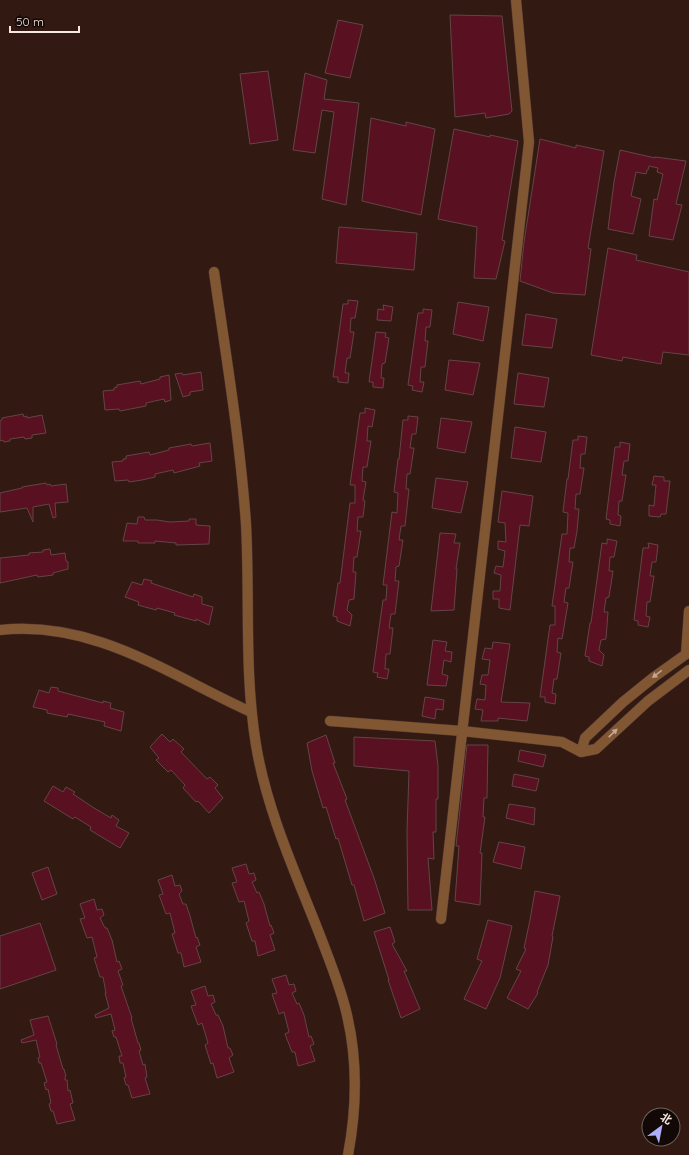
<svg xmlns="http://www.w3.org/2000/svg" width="689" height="1155" viewBox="0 0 689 1155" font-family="Quicksand,'Noto Sans SC',sans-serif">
<rect width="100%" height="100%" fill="#321912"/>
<!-- building -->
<path fill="#591020" stroke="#634547" d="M450,15l52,1 10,95 -3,3 -23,4 -1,-5 -30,4z
M338,20l25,5 -13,53 -25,-5z
M268,71l10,69 -28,4 -10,-70z
M305,73l22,7 -3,19 35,4 -13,102 -24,-6 12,-87 -12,-2 -7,43 -22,-3z
M371,118l35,8v-4l29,7 -14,86 -59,-14z
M454,129l36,8v-2l28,6 -16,99 3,1 -9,38 -22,-1 3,-51 -39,-8z
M540,139l36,9v-3l28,6 -16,97 3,1 -6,46 -32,-2 -33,-12 4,-39z
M620,150l35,8v-1l31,4 -10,43 6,1 -9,35 -24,-4 5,-37 3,1 6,-26 -6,-2 1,-4 -9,-2 -1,4h-1l-1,4 -10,-2 -5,24 10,3 -8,35 -25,-5 6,-47z
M339,227l78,6 -3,37 -78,-7z
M608,248l29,7 -1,5 53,12v83l-26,-3 -2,12 -38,-7 -1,4 -31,-6z
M348,300l10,1 -3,17h-4l-1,14h4l-4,26h-3l-2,15h4l-1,10 -10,-1v-5h-5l10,-73h5z
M458,302l31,5 -6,34 -30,-7z
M383,305l10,2 -2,14 -14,-1 1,-11 6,1z
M423,309l9,1 -2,17h-4l-1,14h3l-3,26h-4l-1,15h4l-2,10 -10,-2 1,-4 -5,-1 10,-72h5z
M526,314l31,5 -5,29 -30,-3z
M376,332l10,1 -1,4 4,1 -4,25 -3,1 -1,14h3l-1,10 -10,-1v-5h-4z
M449,360l31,3 -7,32 -28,-5z
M201,372l2,18 -13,2v3l-7,2 -8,-23 7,-1 1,2z
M518,373l31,5 -5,29 -30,-3z
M169,375l2,25 -6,2 -1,-3 -18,4v3l-26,5 -1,-2 -14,1 -2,-19 11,-1v-2l3,-1v-2l23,-4 1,3 19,-5v-2z
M365,408l10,2 -3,17 -4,-1 -1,15h4l-4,26h-4l-1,14 4,1 -3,18 2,1 -2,16h-5l-1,14h4l-4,26h-3l-1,15h3l-2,27 -5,1 -2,10 5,5 -2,11 -13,-5v-4l-4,-1 5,-33h2l10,-80h5v-18h-5l10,-72h5z
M23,414l1,3 3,-1v2l15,-3 4,18 -14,2v3l-7,1 -1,-2 -14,2v2l-6,1 -1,-2 -3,1v-20l2,-1v-2z
M408,416l10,1 -2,17h-4l-2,14h4l-4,26h-3l-1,15h3l-4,37h-4l-2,14h4l-4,26 -3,1 -1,14h4l-4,33h-4l-2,14h4l-3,26h-4l-1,15h4l-2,10 -10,-2 1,-4 -5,-1 10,-72h3l1,-15h-4l9,-73 5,1 1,-20 -4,-1 4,-33h1l4,-39h5z
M441,418l31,4 -7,31 -28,-5z
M515,427l31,5 -5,30 -30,-4z
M578,436l9,1 -2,17h-4l-1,14h4l-4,26h-4l-1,15h4l-2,22 -3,17h-4l-1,14h4l-4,26h-3l-2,14 4,1 -6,36 -4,-1 -1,14 4,1 -4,26h-3l-2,14 4,1 -1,10 -10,-2v-5h-5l10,-72h5v-19h-3l10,-72h5l1,-21 -5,-1 4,-33h1l5,-39h5z
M620,442l10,2 -2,17h-4l-2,14h4l-4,26h-3l-1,14 3,1 -1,10 -10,-2v-4l-4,-1 9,-72h5z
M210,443l2,18 -13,2 1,3 -11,3 -15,4 -1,-3 -18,4v3l-13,3 -13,2 -1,-2 -13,1 -3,-19 11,-1v-2h3v-3l23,-4 1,3 19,-5v-2l22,-4 1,2z
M654,476l10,1v4h6l-4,33h-5l-1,3 -11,-1v-11l5,1 2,-21h-4z
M436,478l32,4 -7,31 -29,-5z
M46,483l1,2 3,-1 1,2 15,-2 2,18 -13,1 1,14 -3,1 -4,-14 -16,3v15l-6,-14 -27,4v-19l22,-5v-1z
M502,491l31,5 -4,30 -9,-1 -10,85 -11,-2v-9h-6v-8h7l1,-16 -7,-2 2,-7 7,1 2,-16 -7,-2v-8l8,1 -1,-19 -7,-1z
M138,517h6l1,3h12l13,2 19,-1v-2h7v6l14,1 -1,18 -33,1v-2l-21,-2v2h-17v-2h-15l4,-18 10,1z
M440,533l16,1 -2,9h6l-4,26h1l-3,41 -23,1z
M607,539l10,2 -3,16h-4l-1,14h4l-4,26 -3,1 -2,14h4l-2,27 -5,1 -2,10 5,5 -2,11 -13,-5v-4l-4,-1 5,-33h1l11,-80 5,1z
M648,543l10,2 -2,17h-4l-2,14h4l-4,26h-3l-1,14 4,1 -2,10 -10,-2v-4l-4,-1 9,-72h6z
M50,549l1,6 14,-2 1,8 2,1v7l-15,4v2l-15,2 -1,-2 -37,8v-25l29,-3v-2l14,-1v-2z
M144,579l8,2 -1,2 42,14 1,-3 8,3v7l11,3 -4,18 -13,-6v2l-22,-6 1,-2 -18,-5 -1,2 -18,-5 1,-3 -14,-5 7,-15 10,3z
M433,640l14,2 -2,9 7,1 -1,10 -7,-2 -2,14 6,2 -2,10 -19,-1z
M493,642l17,2 -9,58 29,1 -3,18 -29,-3v3h-17l2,-11 -8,-1 2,-10 8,1 1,-15 -6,-1 2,-9h6l2,-15 -8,-1 3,-11 7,1z
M51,687l7,1v3l26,7 19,5v-2l8,2 -1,5 14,4 -3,19 -17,-5 1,-4 -37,-8 -1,3 -20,-4v-3l-14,-3 6,-17 10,3z
M425,697l19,3 -1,10 -7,-1 -1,10 -13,-3z
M162,734l8,8 3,-3 11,10 -3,3 26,27 3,-2 8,8 -3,3 8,10 -14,15 -11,-12 -2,1 -13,-14 2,-3 -14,-15 -3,2 -12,-12 3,-2 -9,-11z
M326,735l9,28h-2l14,36 -2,1 29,78 11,35 -21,8 -10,-36h-2l-14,-47 -2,1 -10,-32 -3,1 -11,-37 -5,-28z
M354,737l81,4 3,25v33h-2v33h-3l1,27 -6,-1 4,52h-24l-1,-79 2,-60 -55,-5z
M467,745h21l-1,53h-3l-1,19h2l-5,36h2l-2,52 -25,-4 4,-55h-3z
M520,750l26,5 -3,12 -25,-6z
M514,774l25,5 -3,12 -24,-5z
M53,786l10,6 3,-5 9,5 -2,2 21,14 17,10 1,-3 7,5 -3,6 13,7 -9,15 -30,-18 1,-3 -16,-10 -2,2 -29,-18z
M509,804l26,4 -1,17 -28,-7z
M499,842l26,5 -4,22 -28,-7z
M246,864l3,10 5,-1 2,7 -4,2 5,11 2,-1 5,12 6,22 1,-1 3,8 -4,2 5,15 -17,6 -3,-15h-3l-6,-18 3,-2 -5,-20 -5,1 -7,-19 5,-1 -5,-14z
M48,867l9,27 -15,6 -10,-27z
M172,875l3,11 5,-1 2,6 -3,3 4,10h3l4,12 6,22 1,-1 3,8 -4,2 5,15 -17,5 -3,-14h-3l-6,-19 3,-1 -5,-20 -4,1 -7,-19 4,-1 -5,-14z
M535,891l25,5 -8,40 1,1 -5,28 -11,27 1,1 -10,16 -21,-11 14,-27 -5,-2 10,-20 -2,-1 6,-28z
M94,899l3,11 5,-1 2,6 -4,3 5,10h2l5,12 5,22 2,-1 3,8 -4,2 5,14 -2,1 11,32h-1l7,25h1l2,7 -2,1 4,14 2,-1 2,13 -2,1 5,16 -18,4 -4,-13h-2l-2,-7 2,-1 -3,-14h-3l-1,-7h3l-6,-19h-2l-2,-6 3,-1 -4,-16 -15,4 -1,-3 14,-7 -4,-15h1l-3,-16h-3l-6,-19 3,-1 -5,-20 -5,1 -7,-19 5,-1 -5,-14z
M488,920l24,6 -12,52 -14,31 -22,-10 18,-38 -5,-2z
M40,923l16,47 -56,19v-53z
M390,927l5,15 -3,2 15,27h-3l16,38 -19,9 -13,-38h1l-15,-48z
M286,975l3,10 5,-1 2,7 -4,2 5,11 2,-1 5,12 5,22 2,-1 3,8 -4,2 5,15 -17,5 -3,-14h-3l-7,-18 4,-2 -5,-20 -5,2 -7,-20 5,-1 -5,-14z
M205,986l3,10 5,-1 2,7 -4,2 5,11h2l5,11 5,22h2l3,7 -4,3 5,14 -17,6 -4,-15 -2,1 -6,-19 3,-2 -6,-20 -4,2 -7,-19 5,-1 -5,-14z
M48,1016l9,28 -1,1 7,24h1l2,7 -1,1v3h2l1,11 2,-1 3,13 -3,1 5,16 -18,4 -4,-13h-2l-2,-7 2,-1 -3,-14 -2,1 -2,-7 3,-1 -6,-19h-2l-1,-5 2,-1 -4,-17 -14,3 -1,-3 13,-5 -4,-15z"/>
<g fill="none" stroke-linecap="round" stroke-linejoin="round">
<!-- minor casing -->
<g stroke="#4e362f" stroke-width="11">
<path id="minor" d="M214,272c12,84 26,167 32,252 4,74 -2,148 10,221 11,67 41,131 65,193 9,24 19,48 25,73 12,48 11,96 2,144
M686,654l3,-43
M330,721l132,10 100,11 19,10 15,-3 52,-48 41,-31
M581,752l4,-14 38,-36 31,-25 35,-25
M441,919l88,-777 -13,-142"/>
</g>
<!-- tertiary casing -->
<g stroke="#4e362f" stroke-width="11">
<path id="tertiary" d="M0,630c95,-10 169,45 251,82"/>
</g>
<!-- minor -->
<use href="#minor" stroke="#805633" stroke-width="10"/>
<!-- tertiary -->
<use href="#tertiary" stroke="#805633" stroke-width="10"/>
</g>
<!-- one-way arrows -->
<defs><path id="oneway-solid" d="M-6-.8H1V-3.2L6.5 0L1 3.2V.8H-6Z"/></defs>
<g fill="#c3a693">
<use href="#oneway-solid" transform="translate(657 674) rotate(143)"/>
<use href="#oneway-solid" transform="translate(613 733) rotate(-44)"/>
</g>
<!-- north arrow -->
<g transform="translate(661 1127) rotate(32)"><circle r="19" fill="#120805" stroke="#6e615d"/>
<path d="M0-3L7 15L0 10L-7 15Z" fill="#adaffb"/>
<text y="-6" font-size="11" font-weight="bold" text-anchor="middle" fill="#f9e7e2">北</text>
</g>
<!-- scale -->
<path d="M10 26v6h69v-6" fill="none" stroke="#f9e7e2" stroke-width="2"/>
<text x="16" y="26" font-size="12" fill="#f9e7e2" stroke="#120805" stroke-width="3" paint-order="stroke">50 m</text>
</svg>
